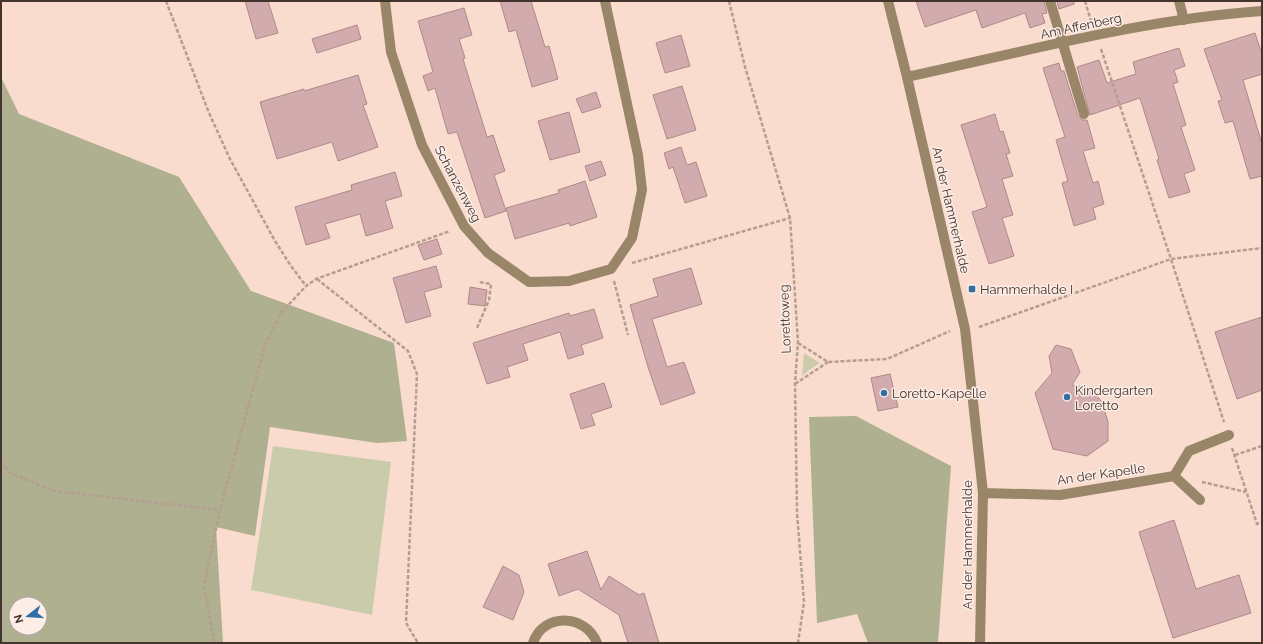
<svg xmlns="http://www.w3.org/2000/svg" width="1263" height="644" viewBox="0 0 1263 644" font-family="Raleway,sans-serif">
<rect width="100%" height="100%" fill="#fadcce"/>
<!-- green -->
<path fill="#c9cbab" d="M804,353l16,10 -11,7 -7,6z
M273,446l118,16 -19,153 -121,-25z"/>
<!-- forest -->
<path fill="#aeb08f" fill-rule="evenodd" d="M1,77l18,37 160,63 72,114 143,52 13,98 -30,2 -107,-16 -15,109 -39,-9 7,116h-222zM16,604h24v24h-24z
M856,416l95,50 -13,177h-70l-11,-29 -40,9 -8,-206z"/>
<!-- building -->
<path fill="#d1abad" stroke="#b0888a" d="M245,1h23l10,32 -22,6z
M500,1h31l14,46 4,-1 9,33 -26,8 -16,-57 -7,2z
M916,1h128l3,12 -5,1 3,9 -15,5 -5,-15 -43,15 -6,-18 -51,17z
M1057,1h17v3l-15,5z
M464,8l8,27 -13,4 6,19 -2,1 24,78 6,-2 12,36 -11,4 12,36 -21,7 -28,-86 -9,2 -13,-46 -7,3 -5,-15 10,-4 -15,-51z
M357,25l4,14 -44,14 -5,-14z
M1255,33l7,21v20l-19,6 19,64v32l-12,3 -17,-58 -8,2 -7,-22 4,-1 -18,-51z
M681,35l9,31 -25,7 -9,-30z
M1179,48l6,18 -11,4 4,12 -5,2 13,41 -5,2 14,43 -11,4 6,18 -21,6 -12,-38 2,-1 -19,-61 -50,17 -13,-48 22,-7 8,23 29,-9 -3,-12z
M1059,63l2,8h3l14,45 4,4h5l8,28 -12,3 10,32 5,-2 6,23 -11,4 3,11 -22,7 -12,-43 6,-2 -12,-41 9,-3 -22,-69z
M358,75l9,29 -4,1 15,42 -40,14 -6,-19 -55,17 -17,-57 44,-13v2z
M682,86l14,44 -29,9 -14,-44z
M596,92l5,15 -19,6 -6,-14z
M569,112l11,40 -30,8 -12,-39z
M995,114l5,18 3,-1 7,22 -4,1 7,22 -11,3 11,36 -11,3 12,38 -25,8 -17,-52 15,-5 -26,-82z
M681,147l6,18 9,-3 11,34 -22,7 -12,-36 -4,2 -5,-16z
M601,161l5,14 -16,6 -5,-15z
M395,172l7,24 -17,5 8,27 -27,8 -6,-22 -35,10 5,14 -24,7 -11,-38 57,-17 -1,-5z
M585,181l12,36 -27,9 -1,-3 -54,16 -9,-31 53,-15 -1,-3z
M437,239l5,15 -18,6 -6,-15z
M436,266l6,21 -18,5 7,24 -25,7 -13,-45z
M691,268l11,36 -50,15 15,48 17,-5 11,31 -34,12 -13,-38 -18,-62 28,-9 -5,-17z
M470,287l17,3 -2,16 -17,-2z
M594,309l9,29 -22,7 3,9 -16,5 -8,-27 -37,12 5,16 -21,7 3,10 -23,7 -14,-41 96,-30 1,3z
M1262,317v73l-25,9 -22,-67z
M1056,345l15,4 9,23 -8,13 18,3 12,14 6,20v19l-21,15 -34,-7 -18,-56 17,-20 -3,-17z
M890,374l8,33 -20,4 -7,-33z
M604,383l8,24 -21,7 4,11 -14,4 -11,-35z
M1174,520l22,69 43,-14 12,38 -78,25 -34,-106z
M587,551l14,39 8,-14 30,19 5,-2 15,50h-31l-9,-28 -41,-26 -19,7 -11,-32z
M503,566l16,9 5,17 -11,28 -30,-13z"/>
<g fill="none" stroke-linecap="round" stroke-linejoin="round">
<!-- path -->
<path stroke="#b59d91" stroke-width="2.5" stroke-dasharray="4 2" stroke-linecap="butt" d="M166,1l43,112 21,46 45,82 16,25 15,20
M729,1l16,66 45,151 8,124 -3,42 2,129 7,89 -6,41
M1085,1l6,20
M1101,49l70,210 53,163
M632,263l158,-45
M317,279l91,72 9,23 -11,249 12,20
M614,281l14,54
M979,327l192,-68 91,-11
M477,328l12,-28 2,-16 -12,-2
M798,343l30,19 59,-3 63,-28
M795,384l33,-22
M1232,448l25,76 5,-2
M1235,455l27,-9
M1,462l9,11 44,18 166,19
M1202,482l44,10
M214,643l-10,-58 16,-75 45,-165 16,-32 25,-27 10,-7 134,-48"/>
<!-- minor -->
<path stroke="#998669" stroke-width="10" d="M385,1l6,51 31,93 42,81 24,27 41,29 40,-1 42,-12 21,-31 10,-48 -4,-35 -33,-154
M888,1l19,76 58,252 18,164 -3,150
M1050,1l34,113
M1179,1l5,19
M907,77c117,-25 236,-58 355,-66
M1174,476l15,-25 40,-16
M1174,476l26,24
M983,493l77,2 114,-19
M533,643c10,-31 53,-29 64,0"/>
</g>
<!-- markers -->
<g fill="#2f6fa6" stroke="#fcede6" stroke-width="1.5">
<rect x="968" y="285" width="8" height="8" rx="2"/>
<circle cx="884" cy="393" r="4"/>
<circle cx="1067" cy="397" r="4"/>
</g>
<g text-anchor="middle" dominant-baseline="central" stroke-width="3" stroke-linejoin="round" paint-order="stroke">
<!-- street labels -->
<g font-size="13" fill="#43342d" stroke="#fcede6">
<text transform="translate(1081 26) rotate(-12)">Am Affenberg</text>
<text transform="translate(458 184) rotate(62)">Schanzenweg</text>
<text transform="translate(951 210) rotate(77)">An der Hammerhalde</text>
<text transform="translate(785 319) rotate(-92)">Lorettoweg</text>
<text transform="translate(1101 474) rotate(-8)">An der Kapelle</text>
<text transform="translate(967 545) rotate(-90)">An der Hammerhalde</text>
</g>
<!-- poi labels -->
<g font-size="13" fill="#43342d" stroke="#fcede6" text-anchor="start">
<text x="980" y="289">Hammerhalde I</text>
<text x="1075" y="390">Kindergarten<tspan x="1075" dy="15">Loretto</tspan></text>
<text x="892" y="393">Loretto-Kapelle</text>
</g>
</g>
<!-- border -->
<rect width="1263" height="644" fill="none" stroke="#43342d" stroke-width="4"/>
<!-- north arrow -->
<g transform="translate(28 616) rotate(253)"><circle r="19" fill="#fcede6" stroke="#b2a39c"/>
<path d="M0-3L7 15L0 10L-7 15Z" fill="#2f6fa6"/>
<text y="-6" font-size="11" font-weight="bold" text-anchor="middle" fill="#43342d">N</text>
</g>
</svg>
